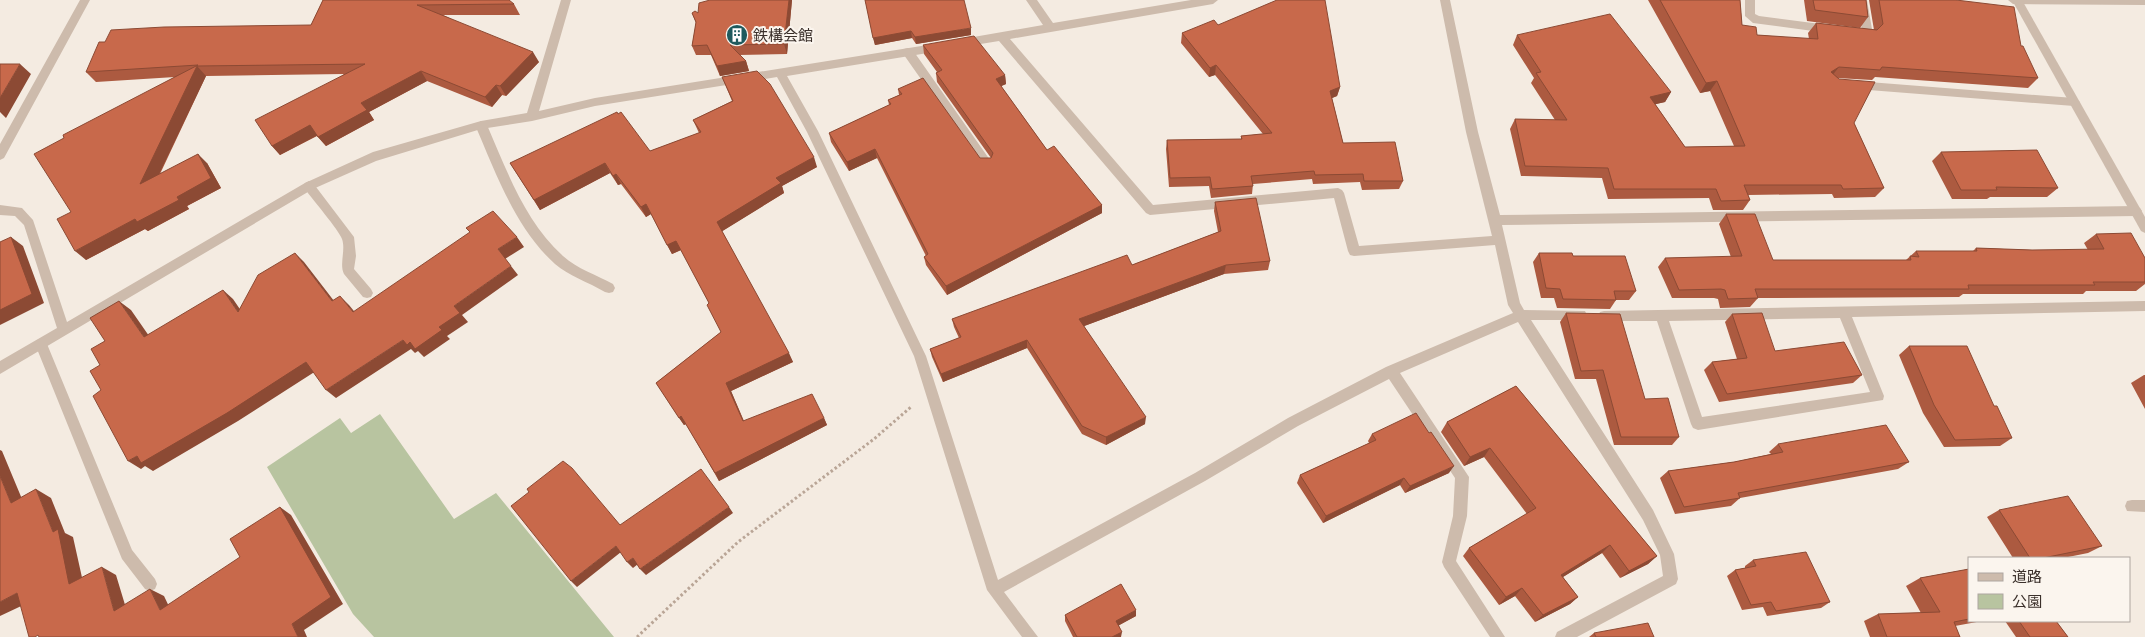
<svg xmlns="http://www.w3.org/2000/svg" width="2145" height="637" viewBox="0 0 2145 637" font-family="'IBM Plex Sans','Noto Sans JP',sans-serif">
<rect width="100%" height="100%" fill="#f4ebe1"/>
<!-- green -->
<path fill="#b8c4a0" d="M380,414l74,105 42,-26 118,144h-240l-21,-23 -86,-147 73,-49 11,15z"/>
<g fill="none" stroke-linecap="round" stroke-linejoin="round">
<!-- path -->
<path stroke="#b9a596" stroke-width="3" stroke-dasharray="2.5 2.5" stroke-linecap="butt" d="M637,637l101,-95 136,-103 37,-32"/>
<!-- service -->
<path fill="#cdbbac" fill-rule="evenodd" d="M908,48l4,1 78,111 2,3 -2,3h-8l-78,-111 -1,-3 1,-3z
M1856,81l218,17 6,4 -6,4 -218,-17 -6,-4z
M481,121l6,4c20,46 38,97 76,131 14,13 34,19 50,28l2,4 -2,4 -4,1 -4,-1c-17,-10 -36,-16 -50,-28 -40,-36 -59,-91 -80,-139z
M309,181l4,2 41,54 2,19 -2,13 17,20 2,4 -2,4 -4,1 -4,-1 -19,-23c-5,-10 2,-24 -2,-35 -3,-9 -30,-40 -37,-50l-2,-3 2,-3z
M41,339l4,1 2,4 85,206 23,29 2,5 -2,5 -5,2 -5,-2 -23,-30 -87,-215 2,-4z
M2132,500h13v12l-18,-1 -2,-5 2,-5z"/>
<!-- minor -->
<path fill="#cdbbac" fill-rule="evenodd" d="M80,0h10l-86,158 -4,2v-16z
M561,0h10l-32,111 56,-13 345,-55 4,1 1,3 -5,4 -153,25 31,55 108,225 72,224 197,-107 93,-55 98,-51 127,-54 -5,-8 -13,-60 -141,11 -4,-1 -2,-4 -14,-53 -184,17 -4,-2 -147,-172 -37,6 -4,-1 -1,-3 5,-4 81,-14 -17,-25h11l16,23 138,-23h27l-5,4 -203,35 143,166 185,-17 4,2 2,3 15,53 133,-10 -26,-104 -26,-132h10l28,132 22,83 636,-9 4,2 2,3 -2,3 -4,2 -634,9 18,78 4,7 61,1 2,4 -2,4 -4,1h-50l122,190 21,44 4,25 -2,5 -99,53h-22l2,-5 106,-56 -3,-21 -17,-35 -125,-198 -118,51 69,104 -2,39 -11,45 49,76h-15l-46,-70 -2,-5 11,-46 2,-38 -66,-99 -91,47 -93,55 -201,111 34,45h-16l-35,-47 -73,-234 -107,-224 -30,-55 -182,29 -63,15 -51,8 -105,32 -63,28 -313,185v-13l57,-33 -33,-103 -9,-9 -15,-1v-10l22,3 11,12 34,102 238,-139 68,-31 108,-31 46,-8z
M1745,0h10v14l4,2 69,9 5,4 -5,4 -75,-10 -8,-7z
M1857,0h10l6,35 -1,3 -14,-1 -5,-4 1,-3h8z
M2008,0h137v5l-132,-1z
M2145,301v10l-293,6 32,79 -1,4 -185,30 -5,-2 -2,-4 -34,-103h-53l-4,-1 -2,-4 2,-4 4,-1zM1840,318l30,74 -168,25 -33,-96z"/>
<!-- tertiary -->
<path fill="#cdbbac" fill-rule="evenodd" d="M2012,0h10l123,217v16l-4,-2z"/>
</g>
<!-- wall -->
<path fill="#ac5a40" d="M323,0l191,4 6,11h-77l96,47 -33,34 -4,-1 -10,12 -65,-26 -58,31 5,8 -48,26 -9,-10 -37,19 -8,-9 72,-72 -138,2 -46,98 47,-11 14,25 -34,18 2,3 -41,22 -3,-2 -59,31 -15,-48 -7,-74 111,-61 -79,5 -10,-10 225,-47z
M792,0l-5,54 -48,1 7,6 3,10 -29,5 -9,-21h-15l-4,-9 4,-23 -4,-10h6z
M865,0l106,35 -55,9 -4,-6 -37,7z
M1648,0h92l2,25 15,10 52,4 -1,-6 8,-10 58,7 -5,-30h87l65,46 17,32 -10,10 -153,-11 -3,3 -35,-2 17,45 30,65 -9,9 -41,1 -2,-4 -84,1 2,5 -7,10h-30l-4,-12 -101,1 -6,-21 -81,-2 -11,-47 5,-10 40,1 -24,-37 3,-5 -21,-33 4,-10 154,57 -6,10 -10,2 30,43 49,-1 -24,-55 -10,2z
M1804,0h62l2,17 -8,11 -53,-7z
M1218,25l122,62 -3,9 -5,2 11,45 60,38 -4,8 -37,1 -2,-8 -47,2 -1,-5 -59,5 -1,10 -41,4 -2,-12 -40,1 -3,-38 1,-9 74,-1v-3l22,-2 -48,-59 -6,2 -28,-34 1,-10z
M923,45l82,30 1,9 -5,2 46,64 55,55v8l-155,82 -21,-30 -2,-8 2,-1 -49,-98 -28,13 -18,-29 -2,-9 60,-28 -1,-5 11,-5 -1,-6 82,69h11l-54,-76 -1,-9 1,-1 -13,-18z
M722,77l95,90 -35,19 2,7 -62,38 71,131 -62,29 13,30 80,-3 3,7 -108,56 -33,-57 -2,1 -28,-42 65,-51 -12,-29 -28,-53 -9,4 -21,-40 -5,3 -25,-33 -3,1 -8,-12 -70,37 -30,-47 140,-12 49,-18 -6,-13 39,-19z
M1941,152l117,36 -11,9h-57l-3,2h-35l-20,-38z
M1215,202l55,59 -2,9 -44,4 -140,52 61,98 -39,21 -24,-11 -55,-86 -84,34 -11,-25 -2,-8 29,-11 -5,-11 -2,-8 180,-54 86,-33 -4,-21z
M1726,214l47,46h133l10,-9h57l3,-3 56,2h56l-4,-7 12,-9 49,24v26l-9,7h-50l-3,3h-120l-4,3 -201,1 -8,9 -30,1 -2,-9 -4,-1h-42l-14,-31 7,-9 66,-1 -12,-33z
M1539,253l34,3 63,35 -7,9h-13l-6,9 -53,-1 -3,-10h-13l-8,-36z
M1566,313l79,86 34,38 -7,8h-58l-18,-66h-21l-15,-57z
M1732,314l43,37 87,24 -9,8 -134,19 -15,-32 8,-8 25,-3 -12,-37z
M1909,346l85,60 18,32 -12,8 -56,1 -21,-34 -24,-58z
M2144,375h1v34l-14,-26z
M1516,386l141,170 -9,8 -28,14 -18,-25 -39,24 15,20 -8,7 -35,18 -20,-26 -16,9 -36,-49 6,-8 58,-34 -43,-57 -20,9 -23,-34 6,-10z
M1372,434l77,39 -44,20 -5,-8 -77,38 -26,-40 3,-8 69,-32 -1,-2z
M1778,444l131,18 -11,7 -158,29 -9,8 -56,8 -15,-36 8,-7 66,-9 37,-8 -2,-2z
M1999,510l103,36 -14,7 -25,5h-50l-26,-41z
M1753,560l77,42 -9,6 -54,8 -4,-9 -21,3 -15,-34 8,-6 10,-2v-2z
M1969,569v52h13l-27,5 5,11h-90l-6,-16 14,-7 43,-1 -15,-27 14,-8z
M1065,615l71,1 -17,9 2,12h-48l-8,-16z
M2005,621h51l12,16h-52z
M1594,633l60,4h-65z"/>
<!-- shaded-wall -->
<path fill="#8c4a34" d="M789,0h3l-5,54 -3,-10z
M971,28v7l-55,9 -1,-7z
M911,31l1,7 -37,7 -2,-7z
M533,52l6,10 -33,34 -6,-10z
M746,61l3,10 -29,5 -3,-10z
M20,64l11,10 -25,44 -6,-6v-14z
M1216,65l-1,10 -6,2 1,-9z
M197,66l9,10 -56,117 -10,-9z
M1839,67l-8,10v-5z
M421,71l6,10 -58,31 5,8 -48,26 -8,-9 43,-34z
M1005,75l1,9 -9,4 -1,-9z
M1717,81l-7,10 -10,2 6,-10z
M496,85l6,10 -10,12 -7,-10z
M1340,87l-3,9 -10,4 3,-9z
M1671,92l-6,10 -21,5 6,-10z
M310,125l8,10 -38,20 -8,-9z
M875,149l2,9 -28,13 -2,-9z
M198,154l9,9 14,25 -34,18 2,3 -41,22 -3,-2 -59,31 -11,-9 102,-54z
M814,157l3,10 -35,19 2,7 -63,39 -4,-10 59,-44z
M605,163l5,10 -70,37 -6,-10z
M616,174l5,10 -3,1 -5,-9z
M646,204l5,10 -5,3 -5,-10z
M1102,205v8l-155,82 -1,-9z
M11,237l12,9 21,57 -44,22v-15z
M517,237l7,10 -19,12 -7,-10z
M676,241l5,9 -9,4 -5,-9z
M295,253l9,9 37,48 -9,-9z
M1226,265l-2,9 -145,54v-9z
M511,266l7,9 -56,40 6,7 -21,14 3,3 -26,18 -6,-6 -3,2 -4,-4 -75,49 -10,-8 77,-50 7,2 29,-15 15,-21z
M223,290l10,9 15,22 -10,-9z
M340,296l9,9 13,16 -9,-9z
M119,301l12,9 25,36 -12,-9z
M1027,340v8l-84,34 -2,-8z
M789,353l4,9 -62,29 16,38 -21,-46z
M306,362l10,9 -78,50 -85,50 -8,-5 -4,3 -13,-8z
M681,416l5,8 -2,1 -5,-7z
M1146,417l-1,7 -39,21v-8z
M824,418l3,7 -108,56 -4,-8z
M1490,448l-6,9 -20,9 6,-9z
M0,450l2,1 25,60 -16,-8 -11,-27z
M1454,466l-5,7 -44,20 5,-7z
M1404,478l-4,7 -77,38 3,-7z
M36,489l15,9 14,35 8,4 12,54 -16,-7 -16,-52z
M280,507l11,8 52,89 -39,26 3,7h-9l-6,-13z
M729,507l4,6 -87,62 -6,-6z
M1610,545l-8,8 -49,30 8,-8z
M616,546l5,6 -44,35 -6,-6z
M1657,556l-9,8 -28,14 9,-7z
M633,558l5,6 -5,4 -6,-6z
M102,567l14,8 13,43 -15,-7z
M1522,588l-7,8 -16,9 7,-8z
M150,589l14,7 10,21 -14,-7z
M17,593l17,7 -34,16v-14z
M1578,597l-8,7 -35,18 8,-7z
M1136,610v6l-20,11v-6z
M1122,632l-1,5h-9z"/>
<!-- building -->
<path fill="#c8694b" stroke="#8c4a34" d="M323,0h186l5,4 -97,1 116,47 -33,34 -4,-1 -11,12 -64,-26 -60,32 6,7 -49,27 -8,-12 -38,21 -17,-26 110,-56 -168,2 -57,118 58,-30 13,24 -34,19 2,3 -42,22 -2,-3 -60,32 -18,-32 14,-7 -37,-58 30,-16 -1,-3 135,-70 -112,7 13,-30h6l6,-12 53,-3 147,-2z
M710,0h79l-5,44 -54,1 16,16 -29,5 -10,-21 -15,1 4,-24 -4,-9 3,-2 3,2 1,-10z
M865,0h99l7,28 -56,9 -4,-6 -38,7z
M1277,0h48l15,87 -10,4 13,52 52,-1 8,39h-39l-1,-7 -48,1 -1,-4 -63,5 2,10 -41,3 -2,-12 -40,1 -3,-38 75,-1 -1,-3 31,-3 -56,-68 -6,3 -28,-35 32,-13 4,5z
M1660,0h80l2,25 14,2 1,8 61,4 -2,-16 61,7 6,-6 -4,-24h77l58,7 7,39h2l15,32 -156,-11 -2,3 -41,-3 -8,5 8,7 36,3 -21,41 30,65 -41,1 -2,-4h-97l6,15 -29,1 -5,-12h-102l-6,-21 -83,-2 -10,-47 52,1 -31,-47 5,-1 -24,-37 93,-21 61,78 -21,5 35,50 60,-1 -28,-65 -11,2z
M1813,0h53l2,17 -53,-7z
M974,36l31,39 -9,4 51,71 7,-4 48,59 -156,81 -22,-29 4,-3 -53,-105 -28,13 -18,-29 62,-29 -3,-4 14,-6 -4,-5 25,-11 57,80h11l2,-5 -57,-80 6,-3 -19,-25z
M0,64h20l-20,34z
M757,71l13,13 44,73 -38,21 5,5 -64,39 72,131 -63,30 17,38 69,-27 12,24 -109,55 -34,-57 -2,2 -23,-35 65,-51 -14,-27 2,-2 -33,-62 -9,4 -21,-41 -5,3 -25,-33 -3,2 -8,-13 -71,37 -24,-37 107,-51 1,2 3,-2 29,39 51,-19 -8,-12 40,-19 -11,-24z
M2037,150l21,38 -62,-1 1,3h-36l-20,-38z
M1256,198l14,63 -44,4 -147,54 67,98 -40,20 -24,-11 -55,-86 -86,34 -11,-25 31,-12 -9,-18 175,-64 5,10 89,-34 -6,-29z
M493,211l24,26 -19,12 13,17 -57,40 6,7 -21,14 3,3 -27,19 -5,-7 -3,3 -4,-5 -77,50 -20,-28 -79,51 -86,50 -4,-7 -9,5 -35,-65 8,-6 -11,-19 10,-6 -9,-16 14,-8 -15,-23 29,-17 25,36 79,-47 15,22 20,-37 37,-22 37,48 8,-5 13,16 117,-80 -4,-4z
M1726,214h29l18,46h138l-1,-4 9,1 -3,-6h61l-1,-3 56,2 72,-1 -8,-15 35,-1 14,25v24h-52l2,3h-127l1,4h-214l3,9 -30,1 -3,-9 -4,-1 -42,1 -14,-32 77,-2z
M11,237l21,57 -32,16v-68z
M1539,253h33l1,3h52l11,35h-22l2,9 -53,-1 -3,-10 -14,-1z
M1566,313l54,1 25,85 23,-1 11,39h-58l-18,-67 -22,1z
M1762,313l13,38 69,-9 18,33 -135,19 -15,-32 35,-4 -15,-44z
M1909,346h58l27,60h3l15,32 -57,2 -21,-35z
M1516,386l141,170 -28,15 -19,-26 -49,30 17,22 -35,18 -21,-27 -16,9 -37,-49 67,-40 -46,-60 -20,9 -23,-35z
M1416,413l13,20 2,-1 23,34 -44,20 -6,-8 -78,38 -26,-41 76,-35 -4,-6z
M1886,425l23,37 -171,31 2,5 -56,9 -16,-36 66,-9 49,-10 -5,-8z
M563,461l9,7 48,57 81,-56 28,38 -89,62 -7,-11 -6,4 -11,-16 -45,35 -60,-75 18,-14 -2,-3z
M0,476l11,27 25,-14 17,43 5,-3 11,55 33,-17 12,44 36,-22 10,21 80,-53 -10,-18 50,-32 51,90 -39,27 6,13h-259l-1,-2 -3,2h-6l-12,-44 -17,9z
M2068,496l34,50 -59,12h-13l-31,-48z
M1806,552l24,50 -54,9 -5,-9 -20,3 -16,-35 21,-4 -3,-6z
M1969,569v50l-15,3 6,15h-73l-9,-23 62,-2 -20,-34z
M1121,584l15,26 -20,11 6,11 -10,5h-35l-12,-22z
M2019,621h37l12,16h-38z
M1648,623l6,14h-58l-2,-4z"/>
<!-- icons -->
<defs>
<g id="building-disc" transform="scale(1.125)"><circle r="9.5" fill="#1f5a5e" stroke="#fbf5ee"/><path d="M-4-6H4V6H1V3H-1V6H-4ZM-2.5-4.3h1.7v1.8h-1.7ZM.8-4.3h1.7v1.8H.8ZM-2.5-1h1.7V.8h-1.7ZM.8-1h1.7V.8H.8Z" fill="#fff"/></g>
</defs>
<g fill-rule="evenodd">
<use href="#building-disc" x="737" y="35"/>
</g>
<g text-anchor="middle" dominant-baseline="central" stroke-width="4" stroke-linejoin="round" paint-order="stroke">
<!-- poi labels -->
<g font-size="15" fill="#3b302b" stroke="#fbf5ee" text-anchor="start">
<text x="753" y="35">鉄構会館</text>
</g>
</g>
<!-- legend -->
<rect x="1968" y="557" width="162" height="65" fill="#fbf5ee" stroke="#aea6a0"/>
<rect x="1978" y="573" width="25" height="8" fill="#cdbbac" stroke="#aea6a0"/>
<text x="2012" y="582" font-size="15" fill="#3b302b">道路</text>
<rect x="1978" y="594" width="25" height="15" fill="#b8c4a0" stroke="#aea6a0"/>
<text x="2012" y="607" font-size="15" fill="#3b302b">公園</text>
</svg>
